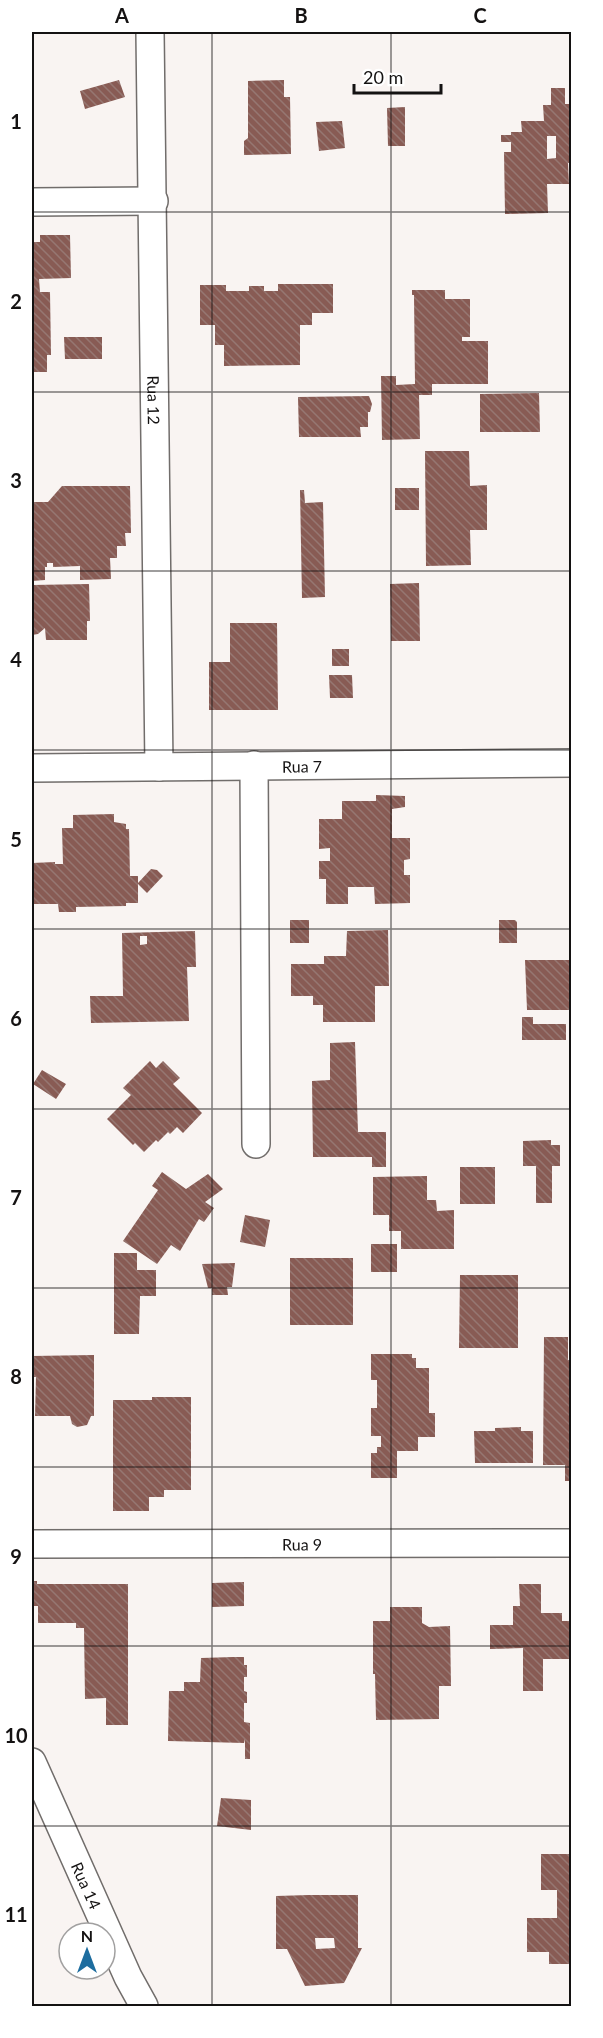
<svg xmlns="http://www.w3.org/2000/svg" width="603" height="2038" viewBox="0 0 603 2038" font-family="Lato,sans-serif">
<defs>
<pattern id="building-back-hatch" width="6" height="6" patternUnits="userSpaceOnUse" patternTransform="scale(1.5)"><rect width="6" height="6" fill="#885b54"/><path d="M-1 5l2 2M0 0l6 6M5-1l2 2" fill="none" stroke="#967772"/></pattern>
</defs>
<rect width="100%" height="100%" fill="#f9f4f2"/>
<!-- building -->
<path fill="url(#building-back-hatch)" fill-rule="evenodd" d="M119,80l6,17 -40,12 -5,-18z
M284,80v17h6l1,57 -47,1v-14l4,-3v-57z
M551,88h14v16h7v59h-4l1,21h-22l1,29 -43,1 -1,-62h7v-10h-10v-7h10v-3h11l-1,-11h23l-1,-16h8zM547,136h9v22l-9,1z
M405,107v39h-17l-1,-38z
M342,121l3,27 -26,3 -3,-29z
M40,235h30l1,43 -32,1 1,13h10l1,63h-4v17h-15v-130h8z
M278,284h55v29h-21v12h-12v40l-76,1v-21h-9v-20h-15v-40h26v6h23v-5h15v5h14z
M412,290h33v9h25v38h-8v4h26v43h-56v11h-13l1,44 -38,1 -1,-64h15v9l19,-1 -1,-89h-2z
M64,337h38v22h-37z
M539,393l1,39h-60v-38z
M369,396l3,8 -2,8h-2v15h-8l1,10h-62l-1,-40z
M425,451h44l1,35 17,-1v45h-17l1,35 -45,1z
M62,486h68l1,47h-6l1,13h-9v12h-7l1,21 -31,1v-14l-27,1v-4h-6v4h-2v13l-13,1v-79h16z
M395,488h24v22h-24z
M300,490h4l1,13 18,-1 2,95 -23,1z
M419,583l1,58h-29l-1,-57z
M89,584l1,37h-3v19h-41l-1,-12 -7,6 -6,1v-50z
M230,623h47l1,87h-69v-48h21z
M332,649h17v17h-17z
M329,675h23l1,23h-23z
M376,795l29,1v11l-13,2v29h18v21l-6,1v15h6v28l-35,1 -1,-17h-26v17h-22v-25h-7v-18h11v-13l-11,1v-30h23v-18h34z
M114,814v8l12,2v5h3l1,47h8v7l13,-14 6,1 6,6 -16,17 -9,-9v19h-12v3l-50,1v5h-17l-1,-8h-26v-41l23,-1v2h8l-1,-36h11v-13z
M290,920h19v23h-19z
M499,920h16l2,2v21h-18z
M388,930l1,56h-14v36h-52v-17h-10v-9h-22v-32h33v-8h22l1,-25z
M195,931l1,36h-9l2,54 -98,2 -1,-27h33l-1,-63zM140,936h7v8l-7,1z
M525,960h47v50h-45z
M522,1017h11v7h33v16h-44z
M355,1042l3,90h28v35h-14v-10h-59l-1,-76 18,-1v-37z
M150,1061l6,7 7,-7 17,17 -7,6 29,29 -19,20 -6,-6 -7,7 -2,-2 -10,10 -2,-2 -12,12 -9,-9 -2,2 -26,-26 24,-24 -8,-7z
M42,1070l24,14 -10,15 -23,-15z
M551,1140v5h9v21h-8v37h-16v-37h-13v-25z
M460,1167h35v37h-35z
M162,1172l24,17 22,-15 15,15 -18,13 9,6 -10,14 -5,-3 -19,32 -9,-6 -14,19 -34,-23 35,-51 -6,-4z
M427,1176v24h9l1,11 17,-1v39h-53v-18h-12v-16h-16v-38z
M245,1215l25,5 -5,27 -25,-5z
M371,1244h26v28h-26z
M114,1253h23v17h19v26h-16l-1,38h-25z
M290,1258h63v67h-63z
M235,1263l-3,24h-5l1,8h-16v-7h-4l-6,-24z
M460,1275h58v73h-59z
M544,1337h24v23h4v121h-7v-16h-22z
M371,1354h41v4h4v10h13v45h6v24h-17v14h-21v27h-26v-25h6v-6h4v-11h-10v-28h6v-28h-6z
M94,1355v61h-3l-4,9 -10,2 -5,-3 -2,-8h-35l1,-39h-4v-21z
M152,1397h39v93h-27v7h-15v14h-36v-111h39z
M521,1427v4h12v32h-58l-1,-32h21v-3z
M32,1581h5v3h91v141h-22v-27l-21,1 -1,-71h-8v-5h-38v-17h-6z
M244,1582v24l-32,1v-24z
M519,1584h22v29h21v8h10v38h-29v32h-20v-43l-33,1v-24h23v-19h7z
M390,1607h32v16l7,4 21,-1 1,60h-12v33l-63,1 -1,-46h-2v-53h17z
M233,1657h11v8h3v12h-3v14l3,1v11h-3v19l6,1v36h-5v-20l-1,4 -76,-2 1,-50h15v-9h16l1,-24z
M221,1798l30,2v30l-34,-4z
M541,1854h31v110h-23v-12h-22v-34h30v-28h-16z
M309,1895h49v53h4l-18,35 -39,3 -18,-37h-11v-53zM315,1938h19l1,10 -19,1z"/>
<g fill="none" stroke-linecap="round" stroke-linejoin="round">
<!-- street casing -->
<g stroke="#716d6b" stroke-width="30">
<g id="street">
<path id="s1" d="M150,32l9,735"/>
<path d="M32,202l122,-1"/>
<path d="M254,765l2,379"/>
<path id="s2" d="M32,768l540,-5"/>
<path id="s3" d="M32,1544l540,-1"/>
<path id="s4" d="M32,1762l96,215 16,29"/>
</g>
</g>
<!-- street -->
<use href="#street" stroke="#fff" stroke-width="27"/>
</g>
<!-- grid -->
<path fill="none" stroke="#141212" stroke-width="1.5" stroke-opacity="0.55" d="M212,32v1974M391,32v1974M32,212h540M32,392h540M32,571h540M32,750h540M32,929h540M32,1109h540M32,1288h540M32,1467h540M32,1646h540M32,1826h540"/>
<g text-anchor="middle" dominant-baseline="central" stroke-width="4.5" stroke-linejoin="round" paint-order="stroke">
<!-- street labels -->
<g font-size="16" fill="#141212" stroke="#fff">
<text stroke="none"><textPath href="#s1" startOffset="368">Rua 12</textPath></text>
<text stroke="none"><textPath href="#s2" startOffset="270">Rua 7</textPath></text>
<text stroke="none"><textPath href="#s3" startOffset="270">Rua 9</textPath></text>
<text stroke="none"><textPath href="#s4" startOffset="135">Rua 14</textPath></text>
</g>
</g>
<!-- border -->
<rect width="603" height="2038" fill="none" stroke="#ffffff" stroke-width="66"/>
<!-- north arrow -->
<g transform="translate(87 1951)"><circle r="28" fill="#ffffff" stroke="#a1a0a0" stroke-width="1.5"/>
<path d="M0-4.5L10 22L0 15L-10 22Z" fill="#1e6d9f"/>
<text y="-9" font-size="16" font-weight="bold" text-anchor="middle" fill="#141212">N</text>
</g>
<!-- scale -->
<path d="M354 84v9h87v-9" fill="none" stroke="#141212" stroke-width="3"/>
<text x="363" y="84" font-size="18" fill="#141212" stroke="#ffffff" stroke-width="4.5" paint-order="stroke">20 m</text>
<rect x="33" y="33" width="537" height="1972" fill="none" stroke="#141212" stroke-width="2"/>
<g font-size="20" text-anchor="middle" font-weight="bold" fill="#141212">
<text x="122" y="23">A</text>
<text x="301" y="23">B</text>
<text x="480" y="23">C</text>
<text x="16" y="129">1</text>
<text x="16" y="309">2</text>
<text x="16" y="488">3</text>
<text x="16" y="667">4</text>
<text x="16" y="847">5</text>
<text x="16" y="1026">6</text>
<text x="16" y="1205">7</text>
<text x="16" y="1384">8</text>
<text x="16" y="1564">9</text>
<text x="16" y="1743">10</text>
<text x="16" y="1922">11</text>
</g>
</svg>
